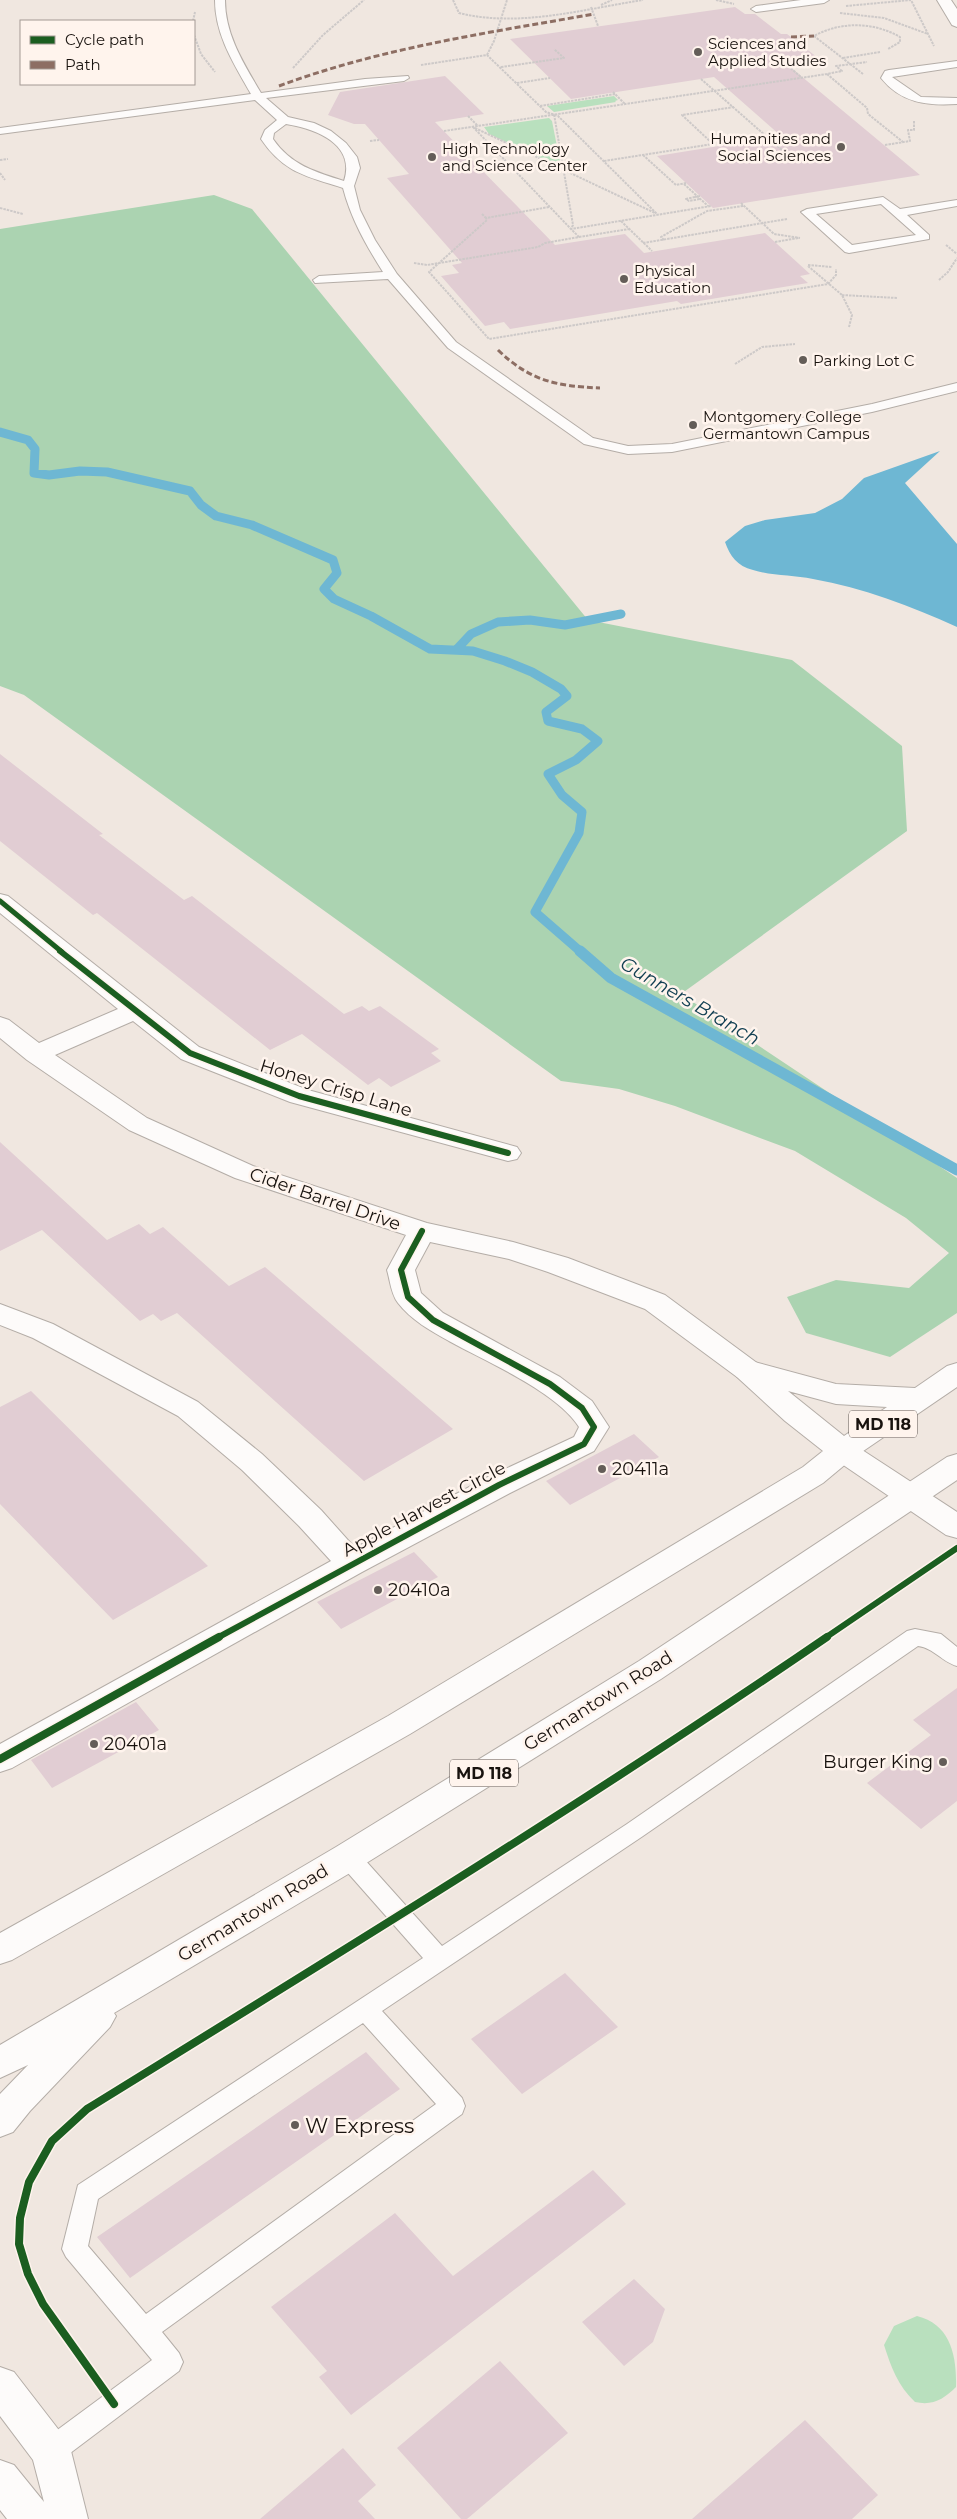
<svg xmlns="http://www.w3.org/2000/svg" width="957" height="2519" viewBox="0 0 957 2519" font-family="Montserrat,sans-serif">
<rect width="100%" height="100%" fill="#f0e7e0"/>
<!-- green -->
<path fill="#b9e0be" d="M614,96l4,4 -3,1 1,1 -62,10 -7,-6z
M549,118l3,3 9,46 -72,-33 -5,-7z
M917,2316c33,8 40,39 39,71 -12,12 -23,19 -41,15 -17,-16 -24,-35 -31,-57l10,-19z"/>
<!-- forest -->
<path fill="#abd3b1" d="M214,195l38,14 336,411 204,40 110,86 5,85 -226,163 276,184v135l-67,44 -84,-24 -19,-36 49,-17 73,8 40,-35 -43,-35 -111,-67 -120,-45 -56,-17 -58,-8 -537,-386 -24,-9v-457z"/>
<!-- water -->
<path fill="#6eb7d3" d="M940,451l-35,32 52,61v83c-46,-21 -94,-39 -144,-48 -20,-4 -41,-3 -60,-9 -16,-4 -23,-14 -28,-28l20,-16 20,-6 50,-7 27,-14 22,-21z"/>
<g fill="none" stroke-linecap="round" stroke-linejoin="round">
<!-- stream-far1 -->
<path stroke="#6eb7d3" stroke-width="9" d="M0,432l28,8 7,9 -1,24 15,2 31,-4 27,1 83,19 11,14 15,11 36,9 81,35 4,13 -13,16 10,10 37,17 59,33 43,2 32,10 27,11 29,17 6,7 -21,16 2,9 34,8 16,12 -22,19 -28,14 14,21 20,17 -3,21 -44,79 46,40
M456,650l15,-16 27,-12 32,-2 35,5 56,-11"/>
<!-- stream -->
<path stroke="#6eb7d3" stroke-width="11" d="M580,951l31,27 346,192"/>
</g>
<!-- building -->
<path fill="#e1cdd3" d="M735,7l10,7h10l26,20h6l35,27 -33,5 131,109 -207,33 -56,-52 124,-20 -67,-59 -143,22 -61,-60z
M445,76l39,38 -49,8 120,123 70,-11 19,19 121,-20 45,41 -10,2 8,7 -127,21 -4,-3 -167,28 -6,-7 -19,4 -44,-50 18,-3 -7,-8 10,-2 -75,-85 22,-4 -44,-50h-11l-26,-9 12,-23z
M0,754l103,80 -4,1 85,65 8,-4 152,118 18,-8 7,5 11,-5 59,43 -8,4 10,8 -50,26 -12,-9 -11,7 -66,-51 -32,16 -173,-137 -4,2 -93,-74z
M0,1142l107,98 32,-16 11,10 13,-7 66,59 36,-19 188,162 -89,52 -187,-168 -16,8 -8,-7 -13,7 -98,-91 -42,21z
M31,1391l89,88 88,87 -95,54 -113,-116v-97z
M634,1434l25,23 -89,48 -24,-24z
M414,1552l24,25 -97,52 -24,-27z
M957,1688v113l-36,28 -54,-46 64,-48 -18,-15z
M136,1702l23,28 -107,58 -21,-28z
M565,1973l53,54 -96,67 -51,-55z
M366,2052l34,37 -270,189 -33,-41z
M593,2170l33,34 -275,211 -32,-38 8,-6 -56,-64 124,-94 58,63z
M634,2279l31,30 -12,33 -29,24 -42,-44z
M500,2361l68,72 -101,86h-6l-64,-71z
M805,2420l73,75 -26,24h-160z
M343,2448l33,37 -18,16 17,18h-115z"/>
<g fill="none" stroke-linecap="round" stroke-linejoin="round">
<!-- lane casing -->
<g stroke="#b4ada7" stroke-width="2">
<path id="lane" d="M215,0h10c0,35 19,64 36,93l104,-14 43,-3 1,2 -5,3 -138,17 22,19 26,6 17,8 15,12 11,14 3,11 -6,18 6,24 15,30 22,34 59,68 137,96 35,8 44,-2 200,-40 85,-21v8l-85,21 -200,40 -44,2 -44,-10 -136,-96 -60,-69 -73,4 -2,-3 6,-4 64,-4c-17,-27 -32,-53 -40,-84 -37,-12 -59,-15 -82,-49l4,-9 12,-10 -22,-20 -255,34v-6l251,-34c-17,-30 -36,-59 -36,-94zM286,124c30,5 70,20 58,57 -29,-9 -53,-16 -71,-42l1,-6z
M801,0h28l-5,3 -68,9 -5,-3 5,-3z
M957,61v6l-65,10 29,20 36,1v6c-30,2 -56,-1 -76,-26l4,-7 4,-1z
M883,197l17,12 57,-9v6l-50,9 22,20v4l-80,14 -4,-1 -44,-40 6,-3zM881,204l35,31 -64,10 -36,-31z
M915,1629l26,5 16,13v19c-15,-4 -23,-18 -39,-20l-275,190 -261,175 80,87 3,8 -3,8 -300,218 17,21 4,9 -4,9 -118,89 -10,4 -10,-4 -3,-9 3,-9 111,-82 -86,-103 -4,-8 16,-64 345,-227 -83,-94 -3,-7 3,-7 8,-2 8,2 86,96 185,-122 280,-193zM363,2023l73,81 -290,210 -58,-68 10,-47z"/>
</g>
<!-- street casing -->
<g stroke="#b4ada7" stroke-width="2">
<path id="street" d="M937,0h14l6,9v18l-5,-2z
M0,894l8,2 191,151 109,43 209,57 4,6 -4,6 -9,2 -218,-59 -109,-43 -48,-38 -78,34 92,63 106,48 174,57 86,19 55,16 97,37 92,68 4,7 -4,7 -10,3 -10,-3 -92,-68 -97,-37 -39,-13 -79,-17 -15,28 6,23 22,20 117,64 32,24 17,26 -15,24 -84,42 -148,79 -350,196 -12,4v-28l331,-183 -32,-35 -57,-56 -64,-54 -145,-78 -33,-13v-21l53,20 145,78 64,52 59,56 34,38 133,-71 86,-40 5,-10c-22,-35 -92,-65 -130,-86 -18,-10 -38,-21 -51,-38 -7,-9 -8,-23 -11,-33l19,-35 -171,-57 -106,-48 -102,-70 -27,-22v-21l9,3 30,23 79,-34 -118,-96z
M843,1440l10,4 104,68v26l-11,-3 -113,-77 -5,-7 5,-7z"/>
</g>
<!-- primary casing -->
<g stroke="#b4ada7" stroke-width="2">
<path id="primary" d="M747,1360l89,24 79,4 32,-22 10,-3v24l-104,71 -30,25 -413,251 -398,226 -12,4v-31l388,-217 415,-249 20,-16 -38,-30 -48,-44 -4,-7 4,-7zM788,1391l48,13 51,3 -43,29z
M957,1454v26l-296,199 -301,188 -246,146 2,3 -6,11 -80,84 -17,21 -13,5v-43l28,-29 -28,13v-33l336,-198 303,-186 308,-204z
M0,2367l14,5 51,66 6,13 17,68h-81l-7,-9v-50l14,5 30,37 -11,-42 -33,-44z"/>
</g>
<!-- path -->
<path stroke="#cdc9c8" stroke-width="2" stroke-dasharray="2.5 1" stroke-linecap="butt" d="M453,0l6,13c60,15 125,-4 184,-13
M716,0l18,4
M601,5l11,-5
M846,6l65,-6 23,46
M591,7l7,19
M840,13l44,5 44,16
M193,21l2,-9
M194,35l7,19 14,18
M487,55l7,-14 13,-41
M843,58l37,-6
M421,65l66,-10 59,57 12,4 100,99
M788,66l13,11
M501,67l63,-9 -10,-9
M293,68l30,-33 41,-35
M827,74l40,34 1,6 35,28
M863,74l-49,-38c27,-15 60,-14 86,1v5l-12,7
M701,79l82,72
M517,83l33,-5
M613,92l12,12
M540,106l75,-12
M468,116l10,10
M473,127l98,102 2,-4 -19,-111
M475,128l180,85
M444,131l383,-57 15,-3 -6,-5 31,-4
M370,141l9,-1
M885,145l25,-4 -2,-11h6v-9
M643,155l33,30 10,-2
M0,160l8,-1
M604,161l109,-17 -31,-29 52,-8
M0,173l5,7
M684,184l24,22
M695,197l-9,2 3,2 11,-2
M741,203l33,31 26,4
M549,207l-63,11 1,2 -58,52 60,67 339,-55 8,-9v-6
M0,208l23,6
M482,214l4,4
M621,221l31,30
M579,237l50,-8
M664,240l-3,-3 46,-26 36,-5
M775,242l23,-4
M643,243l144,-24
M946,245l11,9
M414,263l13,2 111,-18 7,-4 34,-6 -8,-8 140,-23
M808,265l24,2
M808,266l34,29 10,20 -3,12
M939,280l9,-8 9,-14
M842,295l55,3
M735,364l27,-17 33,-3"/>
<!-- lane -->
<use href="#lane" fill="#fdfbfa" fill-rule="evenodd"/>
<!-- street -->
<use href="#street" fill="#fdfbfa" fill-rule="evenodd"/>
<!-- primary -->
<use href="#primary" fill="#fdfbfa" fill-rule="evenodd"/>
<!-- path-bridge -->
<path stroke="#cdc9c8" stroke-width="2" stroke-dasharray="2.5 1" stroke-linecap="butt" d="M695,197l5,-1"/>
<!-- quiet -->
<path stroke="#8d6e63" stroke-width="3" stroke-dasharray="6 3" stroke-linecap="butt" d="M791,37l23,-1
M279,86c102,-38 208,-53 315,-72
M498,350c32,31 58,36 102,38"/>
<!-- cycleway-far2 casing -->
<g stroke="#fff4ed" stroke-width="8">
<path id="cycleway-far2" d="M0,901l62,51"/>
</g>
<!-- cycleway-far1 casing -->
<g stroke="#fff4ed" stroke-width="9">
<path id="cycleway-far1" d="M60,951l130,102 109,43 209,57
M217,1638l282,-153 85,-41 10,-17 -12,-19 -32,-24 -117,-64 -25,-23 -7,-27 21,-39
M825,1638l132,-90"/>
</g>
<!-- cycleway casing -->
<g stroke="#fff4ed" stroke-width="11">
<path id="cycleway" d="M0,1759l219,-122
M114,2404l-71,-100 -15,-30 -9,-30 1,-26 9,-36 23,-41 35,-32c249,-154 498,-306 740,-472"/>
</g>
<!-- cycleway-far2 -->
<use href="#cycleway-far2" stroke="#1b5e20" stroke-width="5"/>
<!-- cycleway-far1 -->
<use href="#cycleway-far1" stroke="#1b5e20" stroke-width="6"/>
<!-- cycleway -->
<use href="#cycleway" stroke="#1b5e20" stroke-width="8"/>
</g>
<!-- markers -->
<g fill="#645d58" stroke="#fff4ed" stroke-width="2">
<circle cx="698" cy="52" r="5"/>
<circle cx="841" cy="147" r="5"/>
<circle cx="432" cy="157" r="5"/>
<circle cx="624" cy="279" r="5"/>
<circle cx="803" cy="360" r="5"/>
<circle cx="693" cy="425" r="5"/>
<circle cx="602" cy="1469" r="5"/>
<circle cx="378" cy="1590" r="5"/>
<circle cx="94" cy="1744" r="5"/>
<circle cx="943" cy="1762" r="5"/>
<circle cx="295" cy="2125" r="5"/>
</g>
<g text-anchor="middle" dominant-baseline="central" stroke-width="5" stroke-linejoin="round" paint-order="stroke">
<!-- far-poi labels -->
<g font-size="15" fill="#19130f" stroke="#fff4ed" text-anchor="start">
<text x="708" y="43">Sciences and<tspan x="708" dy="17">Applied Studies</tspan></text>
<text x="831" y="138" text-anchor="end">Humanities and<tspan x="831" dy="17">Social Sciences</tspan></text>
<text x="442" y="148">High Technology<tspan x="442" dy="17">and Science Center</tspan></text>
<text x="634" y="270">Physical<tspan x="634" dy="17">Education</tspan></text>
<text x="813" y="360">Parking Lot C</text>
<text x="703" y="416">Montgomery College<tspan x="703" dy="17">Germantown Campus</tspan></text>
</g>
<!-- shield labels -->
<g fill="#fff4ed" stroke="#5e5652" stroke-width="1">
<rect x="849" y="1410.5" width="68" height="27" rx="4"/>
<rect x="450" y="1759.5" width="68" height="27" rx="4"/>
</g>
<g font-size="16" font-weight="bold" fill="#19130f">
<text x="883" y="1424">MD 118</text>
<text x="484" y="1773">MD 118</text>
</g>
<!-- street labels -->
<g font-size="18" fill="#19130f" stroke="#fff4ed">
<text transform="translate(336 1088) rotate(17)">Honey Crisp Lane</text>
<text transform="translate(325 1199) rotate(19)">Cider Barrel Drive</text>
<text transform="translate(424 1509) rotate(-28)">Apple Harvest Circle</text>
<text transform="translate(598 1701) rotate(-32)">Germantown Road</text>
<text transform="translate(253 1913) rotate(-31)">Germantown Road</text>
</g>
<!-- poi labels -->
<g font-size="18" fill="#19130f" stroke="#fff4ed" text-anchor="start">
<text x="612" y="1469">20411a</text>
<text x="388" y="1590">20410a</text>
<text x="104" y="1744">20401a</text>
<text x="933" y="1762" text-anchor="end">Burger King</text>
</g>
<!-- water labels -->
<g font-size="19" font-style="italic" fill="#134053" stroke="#fff4ed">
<text transform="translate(690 1001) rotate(30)">Gunners Branch</text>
</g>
<!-- near-poi labels -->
<g font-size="21" fill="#19130f" stroke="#fff4ed" text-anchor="start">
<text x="305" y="2125">W Express</text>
</g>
</g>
<!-- legend -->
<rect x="20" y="20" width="175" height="65" fill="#fff4ed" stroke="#a39a94"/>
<rect x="30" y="36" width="25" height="8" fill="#1b5e20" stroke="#a39a94"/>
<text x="65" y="45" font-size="15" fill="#19130f">Cycle path</text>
<rect x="30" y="61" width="25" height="8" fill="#8d6e63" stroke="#a39a94"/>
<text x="65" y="70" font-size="15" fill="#19130f">Path</text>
</svg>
